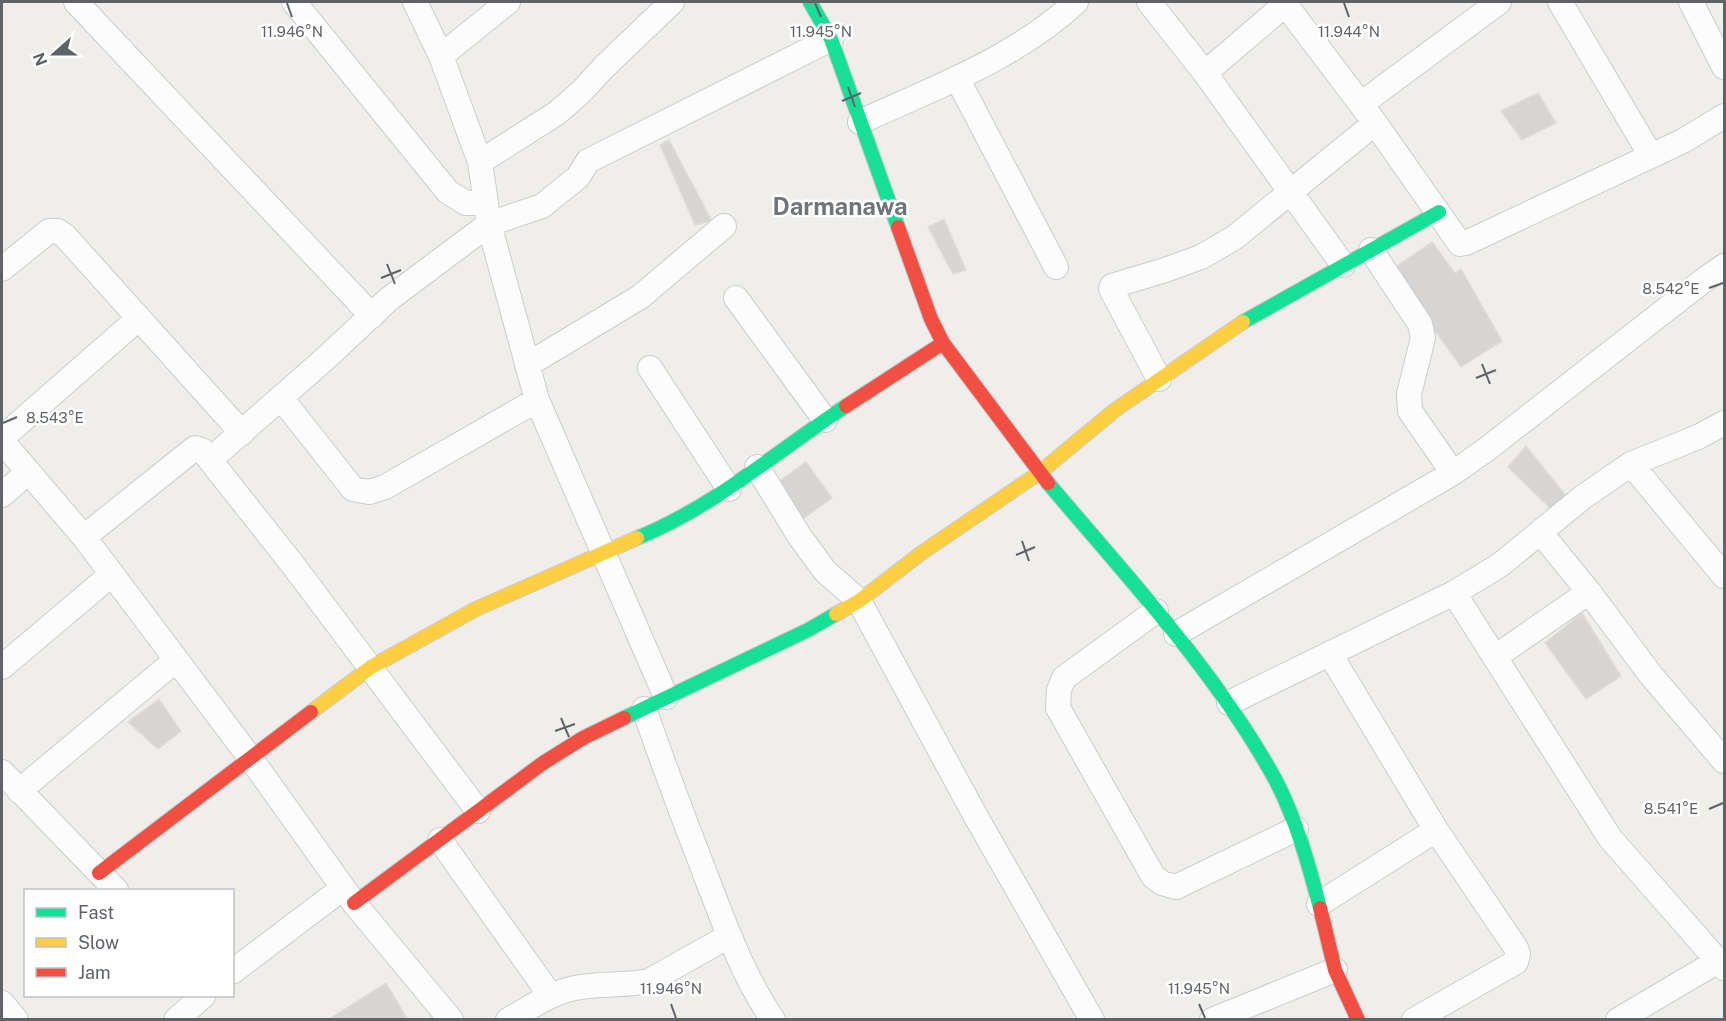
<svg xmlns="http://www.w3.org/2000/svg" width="1726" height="1021" viewBox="0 0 1726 1021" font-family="'Public Sans',sans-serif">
<rect width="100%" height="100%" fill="#efeeea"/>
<!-- building -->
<path fill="#d6d5d3" stroke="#deddd9" stroke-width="1.5" d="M1538,93l18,30 -34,17 -21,-29z
M669,140l43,81 -17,4 -35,-80z
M944,219l22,51 -13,4 -25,-47z
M1432,242l23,31 6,-4 41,72 -41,26 -70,-97z
M1526,446l42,52 -16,12 -44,-43z
M806,462l26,36 -32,23 -26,-36z
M1582,613l39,63 -35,23 -41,-56z
M159,699l22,32 -23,18 -30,-27z
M386,983l22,37 -79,-1z"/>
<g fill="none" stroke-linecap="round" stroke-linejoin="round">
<!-- street casing -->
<g stroke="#cbcccc" stroke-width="26">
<path id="street" d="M76,2l296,314
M294,2l154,190 18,11h19
M415,2l26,54 39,106 9,62 48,176 129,297
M1149,2l56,71 138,192
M1560,2l91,154
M1691,2l33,65
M1285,4l90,119 85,121 6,-1 217,-102 41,-25
M441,56l67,-54
M1205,73l83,-71
M957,78l99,189
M1361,104l138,-102
M860,122c74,-34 156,-64 216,-120
M480,162l77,-49 25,-22 22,-24 68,-65
M1371,250l49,74 3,14 -14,56 1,17 43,62
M2,269l47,-38h9l7,5 177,197
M736,298l89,122
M527,365l113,-68 84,-71
M650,368l79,121
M1159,379l-48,-90 1,-3 53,-16 36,-13 33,-19 141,-115
M281,398l72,91 16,3 16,-5 152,-87
M2,438l137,-120
M2,441l82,96 167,222 103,144 97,117
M210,460l117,-103 62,-58 100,-75 53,-18 36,-29 10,-16 243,-122
M1631,464l93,112
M757,467l43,70 25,34 34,30 116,214 117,205
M2,495l26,-23
M1540,532l49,60 61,82 74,87
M84,537l111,-89 7,2 91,115 185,246
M1454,593l156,245 114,130
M1156,611l-92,67 -5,12 -1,18 95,168 9,7 14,4 120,-58
M1176,634l277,-161 34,-24 217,-169 20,-14
M1330,654l106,176 80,118 2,6 -2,8 -102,58
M1495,657l94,-65
M2,667l110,-93
M1229,703l225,-110 46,-28 83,-68 48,-33 67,-27 26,-14
M644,709c19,54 39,108 60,162 20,52 38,103 69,149
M2,772l114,118
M19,791l157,-131
M440,840l110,155
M1319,904l117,-74
M232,972l111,-84
M2,1003l14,17
M176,1020l27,-24
M508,1020c22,-12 42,-27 67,-32 24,-5 50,-2 74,-7l80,-45
M1212,1020l123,-50
M1618,1020l100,-59"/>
</g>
<!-- fast casing -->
<g stroke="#cacacb" stroke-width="16">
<path id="fast" d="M810,2l21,37 67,188
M1243,322l196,-110
M1048,483c80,95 167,187 227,296 21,40 34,86 45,129
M637,538c77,-31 140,-87 209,-132
M624,718l184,-88 28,-16"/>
</g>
<!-- slow casing -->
<g stroke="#cacacb" stroke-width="16">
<path id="slow" d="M836,614l23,-13 61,-47 119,-81 76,-63 128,-88
M311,712l60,-45 105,-58 161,-71"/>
</g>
<!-- jam casing -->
<g stroke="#cacacb" stroke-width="16">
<path id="jam" d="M898,227l33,92 12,24 105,140
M846,406l97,-63
M99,873l212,-161
M354,903l189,-140 40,-25 41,-20
M1320,908l15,62 23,50"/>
</g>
<!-- street -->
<use href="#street" stroke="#fdfcfc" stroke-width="24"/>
<!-- fast -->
<use href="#fast" stroke="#16e098" stroke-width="14"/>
<!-- slow -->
<use href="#slow" stroke="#ffcf43" stroke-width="14"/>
<!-- jam -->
<use href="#jam" stroke="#f24e42" stroke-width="14"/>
</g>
<!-- ticks -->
<path fill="none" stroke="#5f6368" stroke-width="2" d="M287,3l5,14M815,3l6,14M1344,3l5,14M848,87l7,20M842,101l19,-8M387,264l8,20M381,278l20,-8M1709,288l14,-5M1482,364l8,20M1476,378l20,-8M3,423l14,-6M1022,541l7,20M1016,555l19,-8M561,718l8,19M555,731l20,-7M1709,809l14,-6M671,1004l5,14M1199,1004l6,14"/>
<g text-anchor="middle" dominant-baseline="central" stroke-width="5" stroke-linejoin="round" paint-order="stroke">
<!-- district labels -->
<g font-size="24" font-weight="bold" fill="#70757a" stroke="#fff">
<text x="840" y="206">Darmanawa</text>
</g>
</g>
<g font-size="15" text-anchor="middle" fill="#5f6368" stroke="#fff" stroke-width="5" stroke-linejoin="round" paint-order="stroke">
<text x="292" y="37">11.946°N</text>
<text x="821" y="37">11.945°N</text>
<text x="1349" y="37">11.944°N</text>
<text x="1671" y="294">8.542°E</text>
<text x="55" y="423">8.543°E</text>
<text x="1671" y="814">8.541°E</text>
<text x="671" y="994">11.946°N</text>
<text x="1199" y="994">11.945°N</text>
</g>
<!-- border -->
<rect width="1726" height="1021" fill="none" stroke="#5f6368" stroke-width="6"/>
<!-- legend -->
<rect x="24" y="889" width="210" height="108" fill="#ffffff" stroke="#bfc1c3" stroke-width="1.5"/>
<rect x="36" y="908" width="30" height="9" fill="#16e098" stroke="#bfc1c3" stroke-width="1.5"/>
<text x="78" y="919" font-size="18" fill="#5f6368">Fast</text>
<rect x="36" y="938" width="30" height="9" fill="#ffcf43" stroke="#bfc1c3" stroke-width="1.5"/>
<text x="78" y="949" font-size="18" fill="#5f6368">Slow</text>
<rect x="36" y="968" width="30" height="9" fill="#f24e42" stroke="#bfc1c3" stroke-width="1.5"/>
<text x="78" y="979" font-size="18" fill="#5f6368">Jam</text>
<!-- north arrow -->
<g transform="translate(54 54) rotate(249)" stroke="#ffffff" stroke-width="4.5" paint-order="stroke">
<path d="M0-4.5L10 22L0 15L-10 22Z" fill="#5f6368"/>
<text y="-9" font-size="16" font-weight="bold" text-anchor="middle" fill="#5f6368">N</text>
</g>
</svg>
